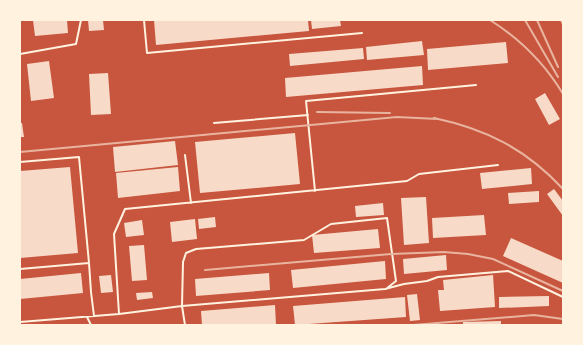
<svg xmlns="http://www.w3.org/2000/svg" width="583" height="345" viewBox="0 0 583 345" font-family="'DejaVu Sans',sans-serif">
<rect width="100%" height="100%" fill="#c8553d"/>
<!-- building -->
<path fill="#f7dbc8" d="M33,20h34l1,13 -33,3z
M88,20h15l1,10 -15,1z
M154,20h154l1,11 -153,14z
M311,20h29l1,6 -29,3z
M422,41l2,14 -57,5 -1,-13z
M506,42l2,21 -80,7 -1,-21z
M363,48l1,11 -74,7 -1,-12z
M49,61l5,37 -23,3 -4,-37z
M422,66l1,19 -137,12 -1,-19z
M108,73l3,41 -20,1 -2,-41z
M545,93l15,26 -11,6 -14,-26z
M20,123h2l2,14h-4z
M295,133l5,51 -100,9 -5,-51z
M175,141l3,24 -63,7 -2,-25z
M70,167l8,86 -58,5v-87z
M178,167l2,24 -62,7 -2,-25z
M531,168l1,16 -50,5 -2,-16z
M554,189l9,12v15l-16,-22z
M539,191v11l-30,2 -1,-11z
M426,197l3,46 -25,2 -3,-47z
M383,203l1,12 -28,2 -1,-11z
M484,215l2,20 -53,3 -1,-20z
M215,217l1,10 -17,2 -1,-10z
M195,219l2,20 -25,3 -2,-20z
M142,220l2,15 -18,2 -2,-14z
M378,229l2,19 -66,5 -2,-18z
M511,238l52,23v22l-60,-27z
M144,245l3,35 -15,1 -3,-35z
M446,255l1,15 -43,4 -1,-15z
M385,261l1,18 -93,9 -2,-18z
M81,273l2,20 -63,6v-20z
M269,273l1,17 -74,6 -1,-17z
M111,275l2,17 -12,1 -2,-17z
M493,275l2,32 -55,4 -2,-21h6l-1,-10z
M152,292l1,6 -16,2 -1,-7z
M417,294l3,26 -10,1 -3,-26z
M549,296v10l-50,2v-11z
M405,297l1,20 -111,8 -2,-19z
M275,305l1,20h-74l-1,-14z
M501,321v4h-38v-3z"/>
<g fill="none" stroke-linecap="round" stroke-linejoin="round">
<!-- service -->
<path stroke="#fff3e0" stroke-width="2" d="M144,20l3,33 215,-20
M20,54l56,-10 5,-24
M214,123l94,-8
M185,155l6,48
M20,162l59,-5 10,106 -69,6
M315,191l-9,-90 170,-16
M89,263l2,29 3,24
M119,314l63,-8 1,-44 3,-9 10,-4 108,-9 27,-16 56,-6 9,63 -10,8
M87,317l4,8
M20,322l99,-8 -5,-80 11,-25 282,-28 12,-7 79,-9
M185,325l-3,-19 203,-17 19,-5 23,-3 11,-4 70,-6 55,26"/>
<!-- rail -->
<path stroke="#e9b49f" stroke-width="2" d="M490,20c30,19 55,44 73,74
M525,20l33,57
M537,20l21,47
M561,20l2,4
M317,112l73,1
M434,118c52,11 92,31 129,71
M20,152l377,-35 41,2
M205,270l186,-16 53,-2 24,2 25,5 70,32
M413,325l121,-10 29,4"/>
</g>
<!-- border -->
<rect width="583" height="345" fill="none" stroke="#fff3e0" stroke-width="42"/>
</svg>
